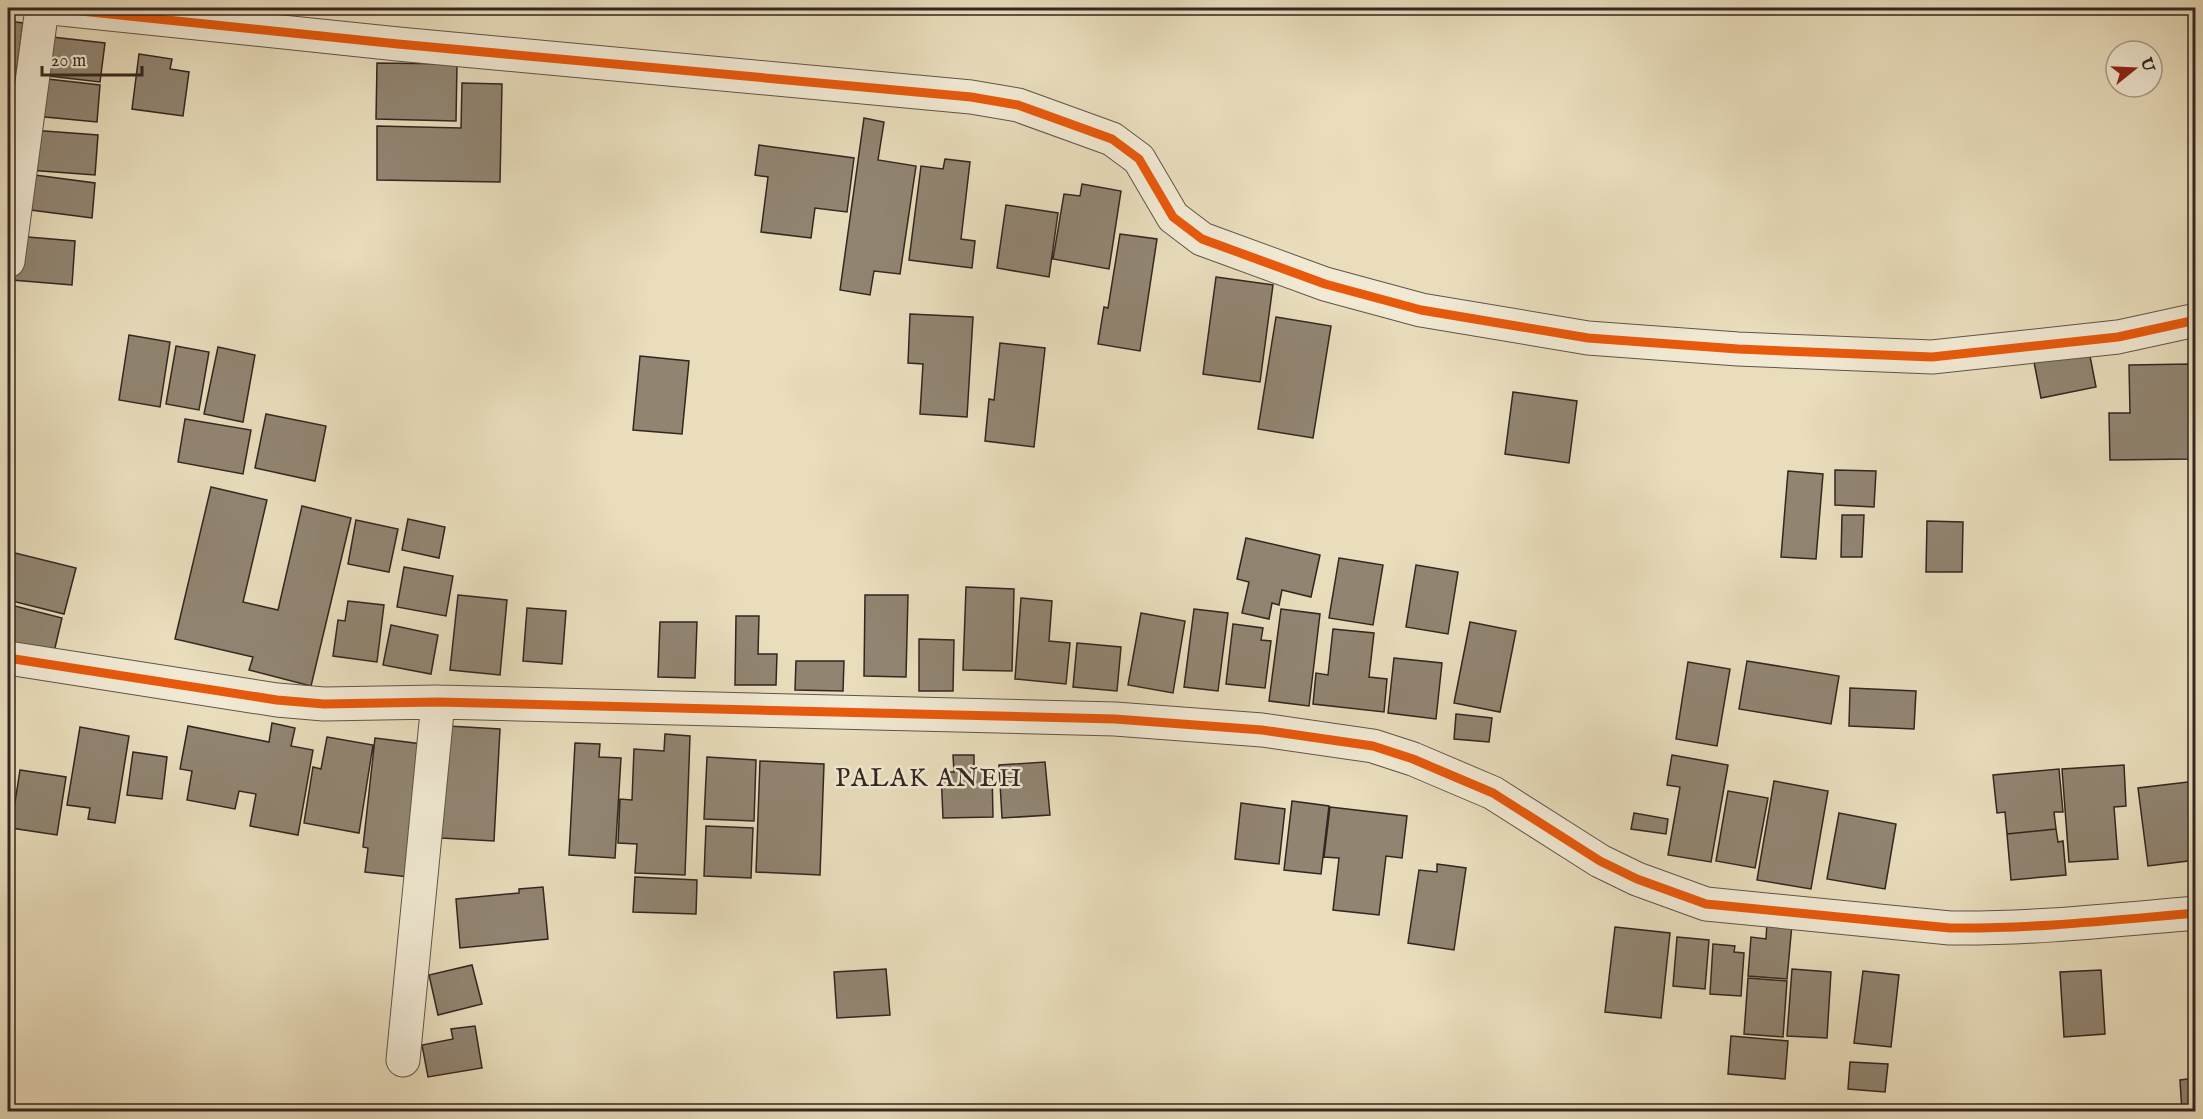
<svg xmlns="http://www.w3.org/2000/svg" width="2203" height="1119" viewBox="0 0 2203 1119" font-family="'IM FELL English',serif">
<rect width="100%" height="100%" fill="#e9ddbc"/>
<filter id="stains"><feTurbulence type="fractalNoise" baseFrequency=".00333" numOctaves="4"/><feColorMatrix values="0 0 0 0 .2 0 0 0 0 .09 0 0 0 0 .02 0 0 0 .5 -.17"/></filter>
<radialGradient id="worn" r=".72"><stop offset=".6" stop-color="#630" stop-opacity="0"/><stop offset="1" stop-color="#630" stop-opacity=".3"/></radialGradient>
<!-- building -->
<path fill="#918572" stroke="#322621" stroke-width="1.5" d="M8,21l15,2 -7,53 -8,-1z
M43,36l62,7 -5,39 -60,-7z
M139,54l33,5 -2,10 19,3 -6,44 -51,-7z
M377,63l80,1 -1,57 -80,-2z
M39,78l61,7 -3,37 -62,-6z
M462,83l40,1 -2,98 -123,-2v-54l84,2z
M8,84l11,1 -11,58z
M864,118l20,4 -6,38 38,6 -16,108 -26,-3 -4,24 -30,-5z
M31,130l67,5 -3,40 -67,-5z
M759,145l95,13 -7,54 -32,-4 -4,30 -50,-6 7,-55 -13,-2z
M945,159l25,3 -9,77 14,2 -3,27 -63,-8 12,-94 22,3z
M27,174l68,9 -3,35 -69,-9z
M1082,184l39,7 -12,78 -56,-10 11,-65 16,2z
M1006,205l52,8 -9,64 -52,-9z
M1120,234l37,5 -17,112 -42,-7 6,-37 4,1z
M16,236l59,5 -3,44 -60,-5z
M1216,277l57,8 -13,97 -57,-8z
M910,314l63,3 -6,100 -47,-3 3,-50 -15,-1z
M1276,317l55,9 -18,112 -55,-9z
M129,335l41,7 -10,65 -41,-7z
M1000,343l45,5 -11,99 -49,-6 4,-42 5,1z
M176,346l33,6 -10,58 -33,-6z
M218,347l37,8 -12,67 -39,-8z
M2089,351l7,36 -55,11 -7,-36z
M640,356l49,5 -7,73 -49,-4z
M2190,364l2,95 -82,1 -1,-47h21l-1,-48z
M1513,392l64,9 -8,62 -64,-9z
M266,414l60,12 -11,55 -60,-13z
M185,419l66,11 -8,44 -65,-12z
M1835,470l41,1 -2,36 -39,-2z
M1788,471l35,3 -7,85 -35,-2z
M211,487l56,13 -24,102 35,8 24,-104 49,12 -40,168 -62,-16 4,-13 -78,-18z
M1842,515h22l-2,42h-21z
M408,519l37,8 -6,31 -37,-8z
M356,520l42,9 -9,43 -41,-8z
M1927,521l36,1 -1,50h-36z
M1246,538l74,17 -9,42 -29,-7 -3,15 -7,-2 -3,16 -27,-6 7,-31 -12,-3z
M15,553l61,15 -12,46 -56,-14v-15z
M1339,558l44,7 -10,60 -44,-7z
M1416,565l42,7 -10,62 -42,-7z
M404,567l49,9 -7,40 -49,-9z
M966,587l48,2 -2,82 -49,-1z
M458,595l49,5 -7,75 -50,-5z
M865,595h43l-2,82 -42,-1z
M1021,598l31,3 -3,40 21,2 -4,41 -51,-5z
M348,601l36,4 -7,57 -44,-6 5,-36 7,1z
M11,605l51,13 -8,34 -46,-11z
M527,608l39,3 -4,53 -39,-3z
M1194,609l34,4 -10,78 -34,-4z
M1281,609l39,5 -11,92 -40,-5z
M1141,613l44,8 -12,72 -45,-8z
M736,616h23l-1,38h19l-1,31h-41z
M660,622h37l-2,56 -37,-1z
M1470,622l46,9 -16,81 -46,-9z
M1233,624l30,4 -2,12 10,1 -6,47 -39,-4z
M391,625l47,10 -7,39 -48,-9z
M1333,629l41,4 -5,44 18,2 -3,33 -71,-8 3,-31 12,2z
M919,639l35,1 -1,51h-34z
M1077,643l44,4 -4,44 -44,-4z
M1394,658l48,5 -6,56 -48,-6z
M796,661h48l-1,30 -48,-1z
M1747,661l92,15 -8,48 -92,-15z
M1688,662l42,7 -13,77 -41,-7z
M1850,688l66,3 -2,38 -65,-3z
M1456,714l36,4 -3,24 -35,-3z
M272,723l23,5 -4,18 22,4 -15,85 -48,-9 6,-32 -17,-3 -4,18 -48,-9 5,-29 -12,-2 8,-43 81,16z
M448,726l52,3 -6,112 -53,-3z
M80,727l49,9 -14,87 -27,-4 2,-11 -23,-3z
M665,734l25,2 -5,139 -50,-2 2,-29 -19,-1 2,-44 12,1 2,-51 30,2z
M327,737l46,8 -14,88 -55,-10 9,-56 8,2z
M375,738l55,7 -21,132 -44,-5 3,-24 -5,-1z
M575,743l25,1 -1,13 22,1 -6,100 -46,-3z
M133,752l34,5 -5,42 -35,-4z
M953,755h21v14h18l1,48 -50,1 -2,-46h13z
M1672,755l56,10 -17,97 -43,-7 12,-68 -13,-2z
M707,757l49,3 -2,61 -50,-2z
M8,761l3,1 -3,21z
M760,761l64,3 -4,111 -64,-3z
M1045,762l5,53 -48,3 -3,-53z
M2124,765l2,41 -12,1 4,52 -49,3 -7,-93z
M2059,769l4,43h-9l2,17 -49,5 -2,-22 -8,1 -4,-38z
M20,770l46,7 -9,58 -46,-7z
M1774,781l54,10 -17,98 -54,-9z
M2196,781v79l-48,6 -10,-78z
M1728,791l40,7 -13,70 -39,-7z
M1292,801l37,5 -8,68 -37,-4z
M1241,803l44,6 -6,55 -44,-5z
M1330,807l77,9 -5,42 -16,-2 -7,59 -46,-5 6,-52 -15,-1z
M1634,813l34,6 -2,15 -35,-5z
M1839,813l57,11 -11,65 -58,-10z
M706,826l47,2 -2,50 -47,-2z
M2056,829l2,13 5,-1 3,34 -55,5 -4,-46z
M1437,864l29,4 -12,82 -46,-7 11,-73 18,2z
M635,877l62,3 -1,34 -63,-2z
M543,887l5,52 -88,9 -4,-49 63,-6v-4z
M1767,922l25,2 -5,55 -39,-3 3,-39 15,2z
M1615,927l55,6 -9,85 -56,-6z
M1677,937l32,3 -4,49 -32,-3z
M1713,944l22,2 -1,6 10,1 -3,43 -31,-2z
M472,965l10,39 -44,11 -9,-40z
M886,969l4,46 -53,3 -3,-46z
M1792,969l39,3 -4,66 -40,-2z
M2101,970l4,64 -41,3 -4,-65z
M1863,971l36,4 -8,72 -37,-4z
M1748,978l39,3 -4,56 -39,-3z
M2190,1006h6v33l-4,1z
M475,1026l7,42 -54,9 -6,-32 31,-6 -2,-10z
M1731,1036l57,5 -3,38 -57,-5z
M1850,1062l38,2 -3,28 -37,-3z
M2196,1078v34h-14l-2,-32z"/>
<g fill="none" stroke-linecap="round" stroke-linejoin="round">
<!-- minor casing -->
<g stroke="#605448" stroke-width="35">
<path id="minor" d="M52,8l346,36 573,53 47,8 94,34 27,20 34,58 29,22 123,45 96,26 167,28 150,11 194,8 186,-20 78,-17
M8,261l34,-253
M8,658l269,42 47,4 114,-2 677,17 147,11 111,16 40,13 80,34 107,68 37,18 69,25 244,24c82,1 164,-8 246,-15
M403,1060l35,-358"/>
</g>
<!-- minor -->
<use href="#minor" stroke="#f1e9d3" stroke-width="33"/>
<!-- cycleway casing -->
<g stroke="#f1e9d3" stroke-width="13">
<path id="cycleway" d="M52,8l346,36 573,53 47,8 94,34 27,20 34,58 29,22 123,45 96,26 167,28 150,11 194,8 186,-20 78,-17
M8,658l269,42 47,4 114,-2 677,17 147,11 111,16 40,13 80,34 107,68 37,18 69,25 244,24c82,1 164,-8 246,-15"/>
</g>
<!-- cycleway -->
<use href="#cycleway" stroke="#e8590c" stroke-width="9"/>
</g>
<g text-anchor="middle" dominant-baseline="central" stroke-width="5" stroke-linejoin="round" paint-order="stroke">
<!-- quarter labels -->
<g font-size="26" letter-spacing="1.5" fill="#322621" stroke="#f1e9d3">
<text x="929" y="778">PALAK ANEH</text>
</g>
</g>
<!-- margin -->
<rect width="2203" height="1119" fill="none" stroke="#e9ddbc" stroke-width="30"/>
<rect x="9" y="9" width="2185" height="1101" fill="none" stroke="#322621" stroke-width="3"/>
<rect x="15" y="15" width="2173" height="1089" fill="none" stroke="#322621" stroke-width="1.5"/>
<!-- north arrow -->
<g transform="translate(2134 69) rotate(72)"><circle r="28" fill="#f1e9d3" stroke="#a59b8c" stroke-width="1.5"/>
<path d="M0-4.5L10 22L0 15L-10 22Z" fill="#8f2418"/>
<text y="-9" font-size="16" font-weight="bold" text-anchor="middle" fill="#322621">U</text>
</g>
<!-- scale -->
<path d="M42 66v9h100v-9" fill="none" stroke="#322621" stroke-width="3"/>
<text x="51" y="66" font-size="18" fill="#322621" stroke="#f1e9d3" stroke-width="4.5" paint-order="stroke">20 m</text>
<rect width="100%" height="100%" filter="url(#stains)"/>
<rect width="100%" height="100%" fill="url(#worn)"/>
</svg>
